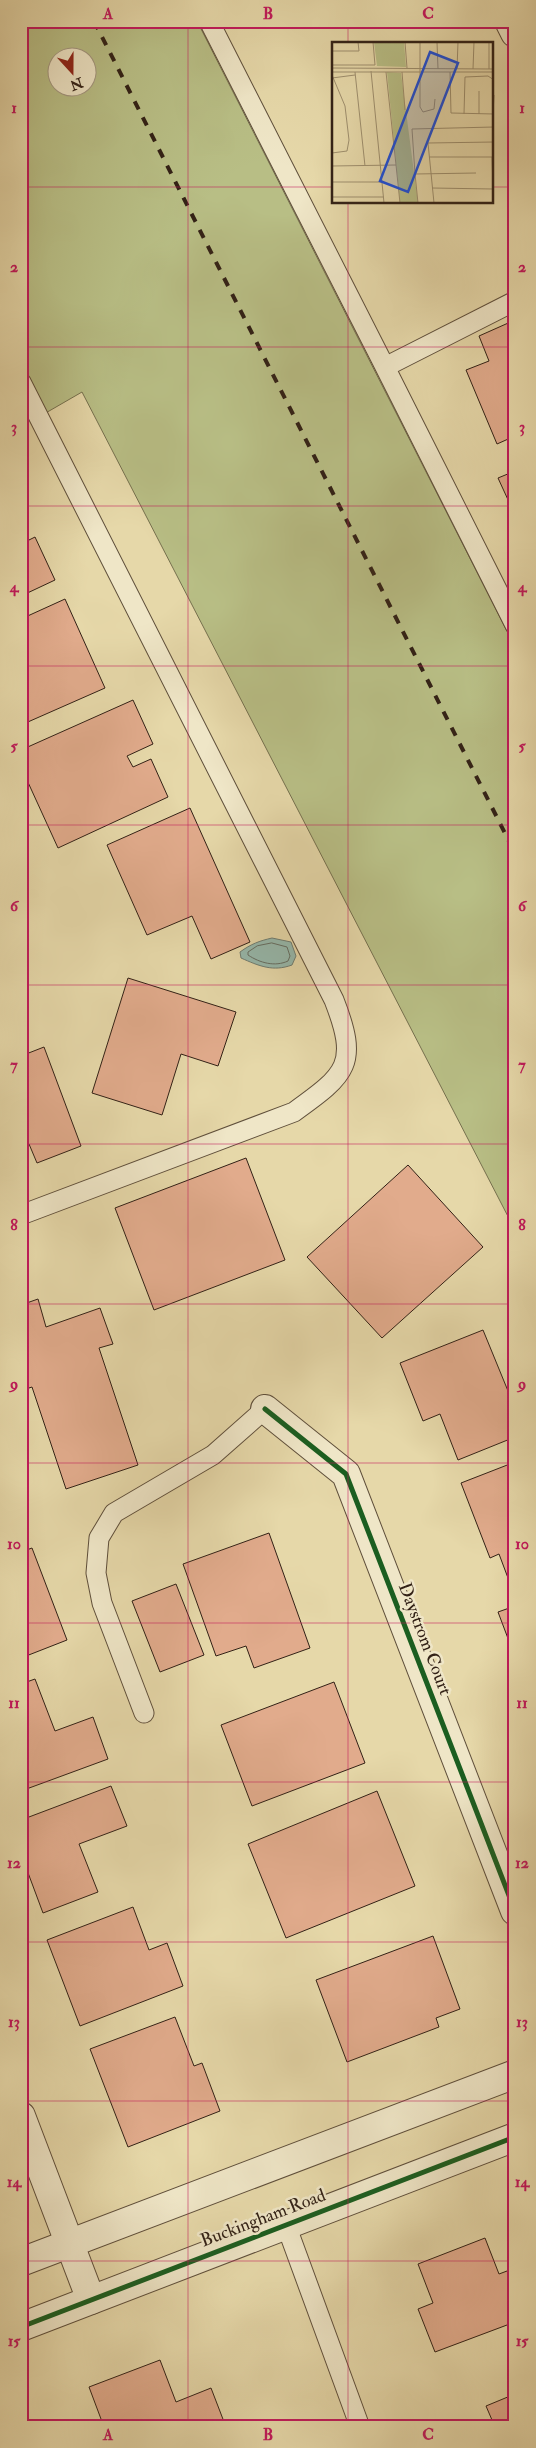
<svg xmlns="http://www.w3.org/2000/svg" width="536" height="2448" viewBox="0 0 536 2448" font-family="'IM FELL Double Pica',serif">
<rect width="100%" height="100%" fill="#e6d8a9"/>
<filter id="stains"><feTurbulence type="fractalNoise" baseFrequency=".004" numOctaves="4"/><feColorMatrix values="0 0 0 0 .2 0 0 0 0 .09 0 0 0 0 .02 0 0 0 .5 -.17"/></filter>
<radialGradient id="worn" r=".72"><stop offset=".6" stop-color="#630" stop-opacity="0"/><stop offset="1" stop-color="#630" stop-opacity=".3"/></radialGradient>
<!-- green -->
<path fill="#b8be85" stroke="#75704e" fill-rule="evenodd" d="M21,21h176l318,626v583l-433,-838 -45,26 -16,-32zM58,58h30v30h-30z"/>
<!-- water -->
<path fill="#96b9ad" stroke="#6e7c71" d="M272,938l19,4 5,14 -4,9c-19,7 -33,1 -51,-7l-1,-6c11,-8 19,-11 32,-14z"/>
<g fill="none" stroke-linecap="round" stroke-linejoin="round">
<!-- shore -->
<path stroke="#646d62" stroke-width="1" d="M272,943l15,4 3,9 -2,5c-13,6 -28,2 -40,-6v-3l9,-6z"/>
</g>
<!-- building -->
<path fill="#e1ab8c" stroke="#322116" d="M515,320v116l-18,8 -31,-74 23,-9 -10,-25z
M515,471v44l-17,-37z
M35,537l20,43 -34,16v-52z
M65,599l40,89 -84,37v-106z
M133,700l20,44 -26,12 6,11 18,-8 17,38 -110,51 -37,-81v-17z
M190,808l60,134 -39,17 -19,-43 -45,19 -40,-90z
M128,978l108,34 -18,54 -37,-12 -19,61 -70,-22z
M44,1047l37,99 -44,17 -8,-19 -8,3v-91z
M246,1158l39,102 -131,50 -39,-102z
M408,1165l75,82 -101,91 -75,-81z
M38,1299l8,28 54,-19 13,36 -14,4 39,117 -72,24 -34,-102 -9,3 -2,-4v-81z
M483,1330l32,78v29l-57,23 -18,-46 -17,7 -23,-58z
M515,1462v114l-7,2 -9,-24 -9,4 -29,-75z
M269,1533l41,115 -56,20 -8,-22 -30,10 -33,-92z
M32,1548l35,92 -46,18v-106z
M176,1584l28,71 -44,17 -28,-71z
M515,1606v51l-17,-45z
M35,1679l20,52 38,-14 15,42 -87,32v-107z
M334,1682l31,81 -113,43 -31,-81z
M111,1786l16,40 -48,18 19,48 -55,21 -22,-59v-34z
M377,1791l38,95 -129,52 -38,-94z
M133,1907l16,43 18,-7 16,43 -103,40 -33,-86z
M433,1936l27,73 -24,9 3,9 -92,35 -31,-82z
M175,2017l19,49 8,-3 18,48 -92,36 -38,-98z
M485,2238l14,36 16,-6v54l-80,30 -17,-43 15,-6 -15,-39z
M160,2360l16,42 35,-14 15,39h-122l-15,-40z
M515,2394v33h-20l-9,-21z"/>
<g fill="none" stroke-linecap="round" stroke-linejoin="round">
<!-- service casing -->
<g stroke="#5f4f3b" stroke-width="21">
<path id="service" d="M209,21l176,346
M515,301l-130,66 130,258
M21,382l313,618c25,64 13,74 -40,112l-273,103
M144,1713l-42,-110 -6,-30 3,-35 15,-25 99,-58 52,-46
M286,2225l74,202"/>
</g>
<!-- minor casing -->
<g stroke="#5f4f3b" stroke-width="30">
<path id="minor" d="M509,21l6,12
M265,1409l81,65 169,437
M21,2116l70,184"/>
</g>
<!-- tertiary casing -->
<g stroke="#5f4f3b" stroke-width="30">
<path id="tertiary" d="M21,2262l494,-188
M21,2327l494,-190"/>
</g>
<!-- service -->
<use href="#service" stroke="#efe6c7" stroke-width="19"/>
<!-- minor -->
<use href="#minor" stroke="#efe6c7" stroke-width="28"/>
<!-- tertiary -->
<use href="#tertiary" stroke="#efe6c7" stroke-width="28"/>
<!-- rail -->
<path stroke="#322116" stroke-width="4" stroke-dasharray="9 9" stroke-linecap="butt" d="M94,21l421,832"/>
<!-- cycleway casing -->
<g stroke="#efe6c7" stroke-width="8">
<path id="cycleway" d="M265,1409l81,65 169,437
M21,2327l494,-190"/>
</g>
<!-- cycleway -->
<use href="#cycleway" stroke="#1b5e20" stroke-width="5"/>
</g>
<!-- grid -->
<path fill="none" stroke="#c2185b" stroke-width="1" stroke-opacity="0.55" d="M188,21v2406M348,21v23M21,187h313M492,187h23M348,202v2225M21,347h494M21,506h494M21,666h494M21,825h494M21,985h494M21,1144h494M21,1304h494M21,1463h494M21,1623h494M21,1782h494M21,1942h494M21,2101h494M21,2261h494"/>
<g text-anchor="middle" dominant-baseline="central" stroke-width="5" stroke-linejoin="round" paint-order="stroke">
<!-- street labels -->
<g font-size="18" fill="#322116" stroke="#efe6c7">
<text transform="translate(425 1639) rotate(69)">Daystrom Court</text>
<text transform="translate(263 2218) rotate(-21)">Buckingham Road</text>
</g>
</g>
<!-- overview -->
<g transform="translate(332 42)">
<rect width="161" height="161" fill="#e6d8a9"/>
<path d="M42,0h30l2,25 -29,-1zM55,30l14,1 17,130h-18z" fill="#b8be85"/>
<path fill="none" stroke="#9e8f6e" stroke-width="1" d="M73,0l2,26M88,0v65l3,5 11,-3 1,-10M105,0l1,27M0,9h27l-1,-9M0,23h43l-2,-23M0,26l162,1M125,27l1,-27M141,27l1,-27M157,27v-27M39,29l13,132M0,30h162M23,30l10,94M70,30l3,38M118,30l1,41 43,1M0,33l13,31 4,34 -2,11 -15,2M0,36l23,-3M132,72l1,-37 23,-1 6,4M147,72v-23M161,72l1,-19M97,115h64M64,123l4,38M0,124l64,-1 -10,-93M144,131l-61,1 -3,-45 82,-2M83,132l3,29M0,140h50M100,146l61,1 -1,-32M0,155h52M102,161l-6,-60 66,-1"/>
<path fill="#1d4ed8" fill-opacity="0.15" stroke="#1d4ed8" stroke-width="2.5" d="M98,10l28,11 -50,129 -28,-11z"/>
<rect width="161" height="161" fill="none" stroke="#322116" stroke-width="2.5"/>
</g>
<!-- margin -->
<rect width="536" height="2448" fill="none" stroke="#e6d8a9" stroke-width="55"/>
<!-- north arrow -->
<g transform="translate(72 72) rotate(159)"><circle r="24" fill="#efe6c7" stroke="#a39780"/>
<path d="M0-4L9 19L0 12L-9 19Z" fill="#8f2418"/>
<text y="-8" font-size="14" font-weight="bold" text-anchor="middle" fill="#322116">N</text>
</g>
<rect x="28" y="28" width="480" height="2392" fill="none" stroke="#c2185b" stroke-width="2"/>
<g font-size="16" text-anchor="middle" font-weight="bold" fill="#c2185b">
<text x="108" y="19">A</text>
<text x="268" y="19">B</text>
<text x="428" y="19">C</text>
<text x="14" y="113">1</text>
<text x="522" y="113">1</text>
<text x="14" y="272">2</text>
<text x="522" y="272">2</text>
<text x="14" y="432">3</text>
<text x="522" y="432">3</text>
<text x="14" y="592">4</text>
<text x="522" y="592">4</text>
<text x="14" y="751">5</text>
<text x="522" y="751">5</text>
<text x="14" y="911">6</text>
<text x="522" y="911">6</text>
<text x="14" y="1070">7</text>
<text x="522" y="1070">7</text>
<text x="14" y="1230">8</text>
<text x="522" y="1230">8</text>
<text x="14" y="1389">9</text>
<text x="522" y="1389">9</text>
<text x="14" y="1549">10</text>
<text x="522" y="1549">10</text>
<text x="14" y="1708">11</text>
<text x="522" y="1708">11</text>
<text x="14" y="1868">12</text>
<text x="522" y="1868">12</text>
<text x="14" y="2027">13</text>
<text x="522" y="2027">13</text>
<text x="14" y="2187">14</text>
<text x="522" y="2187">14</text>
<text x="14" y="2346">15</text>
<text x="522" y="2346">15</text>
<text x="108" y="2440">A</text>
<text x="268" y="2440">B</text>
<text x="428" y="2440">C</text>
</g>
<rect width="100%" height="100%" filter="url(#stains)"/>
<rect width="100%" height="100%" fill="url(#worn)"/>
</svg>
